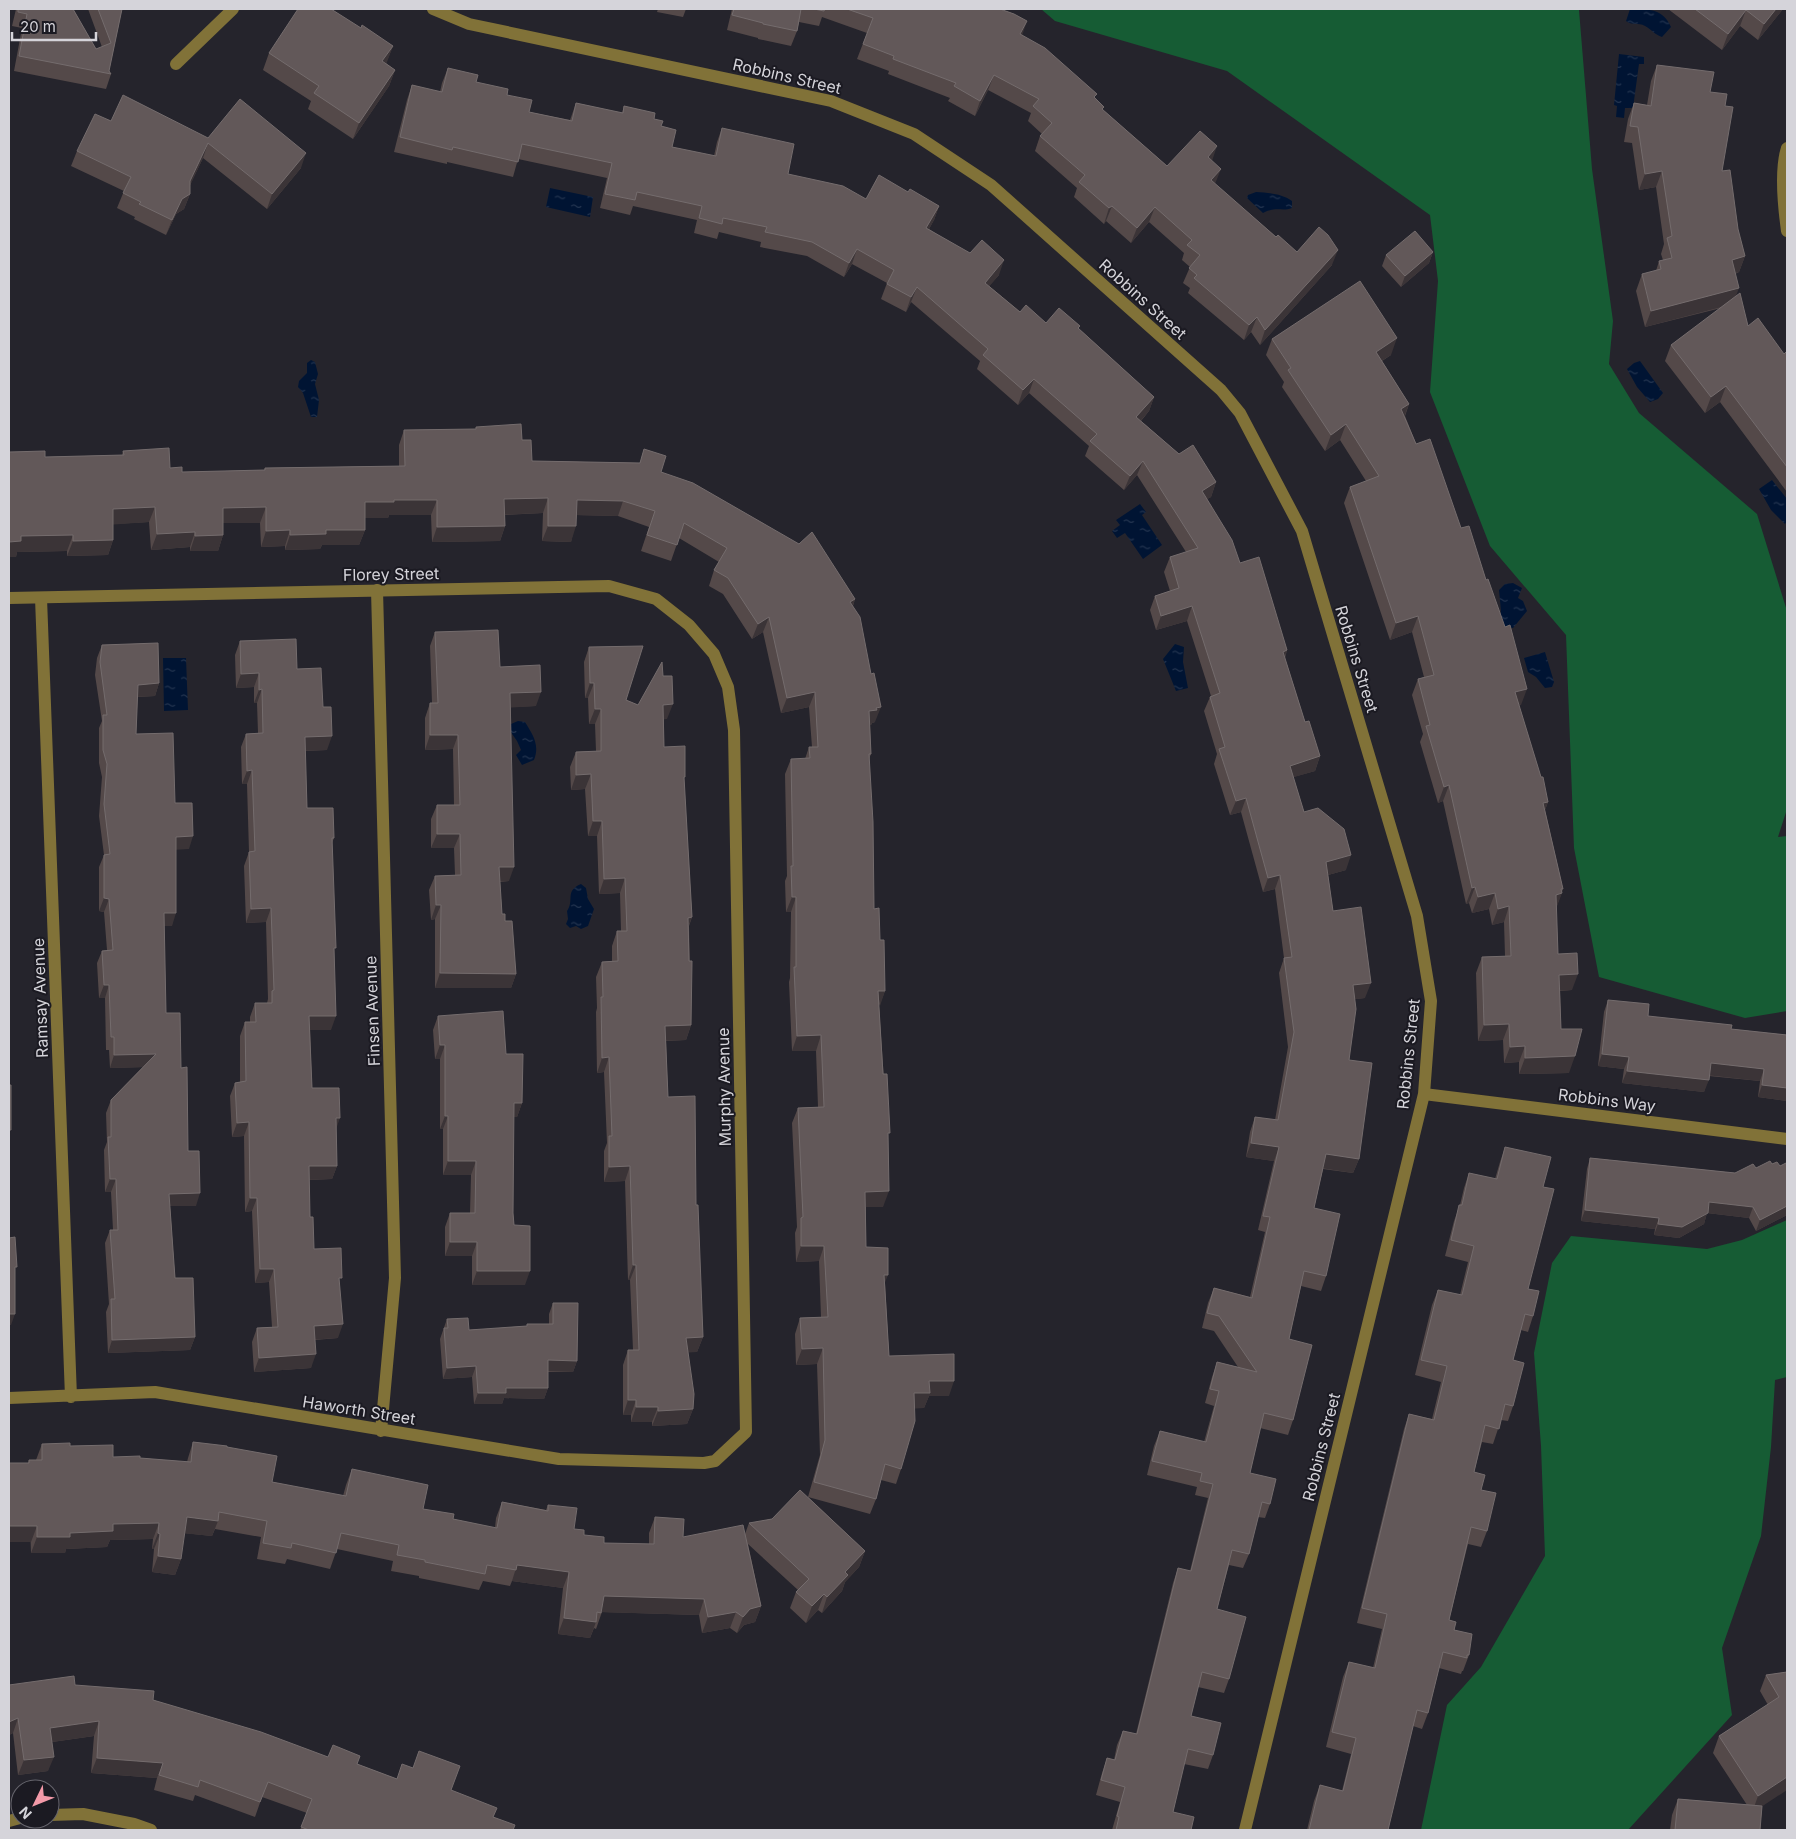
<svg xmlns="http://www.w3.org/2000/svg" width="1796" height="1839" viewBox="0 0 1796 1839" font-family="Inter,sans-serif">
<defs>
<pattern id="water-ripples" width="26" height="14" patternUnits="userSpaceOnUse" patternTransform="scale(1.25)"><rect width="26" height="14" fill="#001433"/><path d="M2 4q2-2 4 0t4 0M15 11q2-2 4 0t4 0" fill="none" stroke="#243550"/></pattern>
</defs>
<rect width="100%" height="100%" fill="#25242c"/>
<!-- green -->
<path fill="#165c34" d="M1041,9l538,1 13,159 21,152 -4,43 30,49 118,101 30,97v198l-9,28 9,-1v175l-42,7 -146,-41 -25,-129 -8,-213 -76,-89 -60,-154 8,-111 -8,-66 -203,-144 -172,-50z
M1787,1220v157l-12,3 -4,67 -10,89 -39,112 10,67 -104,115h-207l26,-125 34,-38 64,-111 -4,-110 -7,-93 18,-90 19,-27 136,13 35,-9z"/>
<!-- water -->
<path fill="url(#water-ripples)" d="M1630,9c17,0 33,-1 41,18l-9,10c-7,-2 -11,-8 -17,-11 -7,-4 -13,0 -19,-5z
M1619,54l25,3v7h-5l-6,44h-8l-1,10 -8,-1 1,-11 -3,-1z
M550,188l43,9 -3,20 -44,-10z
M1256,192c13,1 25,1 36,9v7c-10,4 -16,-2 -29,5l-16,-15 1,-3z
M311,360l4,2 3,12 -3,10 4,16 -2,17h-6l-8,-24 -5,-6 1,-6 8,-8v-10z
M1640,361l23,32 -5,6 -8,3 -13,-15 -10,-18 7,-6z
M1772,480l15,19v22l-2,3 -14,-14 -12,-21z
M1140,504l6,8 -4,3 20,30 -19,14 -18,-26 -8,5 -5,-7 8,-6 -4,-5z
M1513,583l9,5 -4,10 5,3 4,10 -14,17 -9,-1 -5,-6 2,-10 -2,-21 6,-6z
M1175,644l9,3 -1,15 5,26 -12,3 -13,-32z
M1545,652l9,30 -2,5 -7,1 -9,-11 -8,-5 -4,-14z
M163,658h23l2,52 -24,1z
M518,721l7,1c8,13 15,23 9,38l-12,5 -6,-10 5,-5 -4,-9 -7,-10 1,-7z
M581,884l5,4 2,11 6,10 -6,17 -7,3 -5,-3 -6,2 -4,-4 2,-5 -1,-8c8,-11 -3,-20 14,-27z"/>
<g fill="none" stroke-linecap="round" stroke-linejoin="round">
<!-- minor -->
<path stroke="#817238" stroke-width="12" d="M433,9l36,15 362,77 83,33 77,51 230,205 19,23 62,118 115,385 14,85 -7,93 -179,736
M176,64l57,-55
M1787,148c-7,21 -3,61 0,83
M377,590l18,688 -14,153
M9,598l600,-12 47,13 33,26 25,29 14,33 6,43 12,702 -31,29 -11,2 -145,-4 -404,-67 -146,6
M41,598l30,799
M1424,1094l363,45
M50,1815l33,-1 51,10 17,6
M9,1821l11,-3"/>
</g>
<!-- wall -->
<path fill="#544949" d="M16,9h57l23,40 6,-2 -14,-38h34l-13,62 2,3 -5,15 -92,-18 8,-43 -10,-2z
M658,9h28l-3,8 -26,-5z
M732,9h268l22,26 73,64 8,11 64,56 45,-5 3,23 61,53 21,15 35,13 -72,80 -9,-13 -7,8 -56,-47 2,-5 -7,-5 7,-16 -8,-7 2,-7 -35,-31 -18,21 -25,-22 -2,3 -30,-27 3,-9 -42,-37 5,-15 2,-2 -14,-13 3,-8 -43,-23 -13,26 -27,-15 2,-3 -62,-24 1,-3 -32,-12 10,-26 -45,-16 -3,9 -20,-4 -2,9 -6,15 -33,-7v-1l-31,-8z
M1668,9h115l-25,31 -18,-14 -18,24z
M361,28l32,18 -7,17 9,7 -6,16 -36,53 -45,-30 3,-8 -48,-31 6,-17z
M1657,65l53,27 15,14 -3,65 23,85 -6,16 -4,2 1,22 12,30 36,28 3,-3v141l-67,-90 -15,11 -40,-52 6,-16 50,-37 -76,19 -9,-36 6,-17 14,-3 3,-10 4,-1 -2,-6 3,-10 -8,-57 -17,3 -7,-47 -8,-1 4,-23 6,-16 13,2 4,-24z
M448,68l28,14 31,13 22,17 41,8 6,-17 46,10 2,-7 30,13 7,7 11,21 42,9 3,-14 5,-14 66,46 78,25 42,-7 31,14 -5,14 -5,9 70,46 -10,11 31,26 26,11 33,6 75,68 -5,14 -8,10 38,33 37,28 -5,15 -4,2 33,64 47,87 -2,8 20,64 15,34 -5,15 -22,6 11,35 42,58 -18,5 5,36 32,87 -10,1 -6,61 10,99 -6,14 -30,-4 -9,39 12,68 -5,15 -20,-5 -12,53 4,81 -5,15 -28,-7 -10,45 20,31 -5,14 -7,-1 -9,37 -6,14 -14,-3 -12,44 12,70 -5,14 -26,-6 -7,29 22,39 -5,14 -24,-5 -11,48 18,18h-79l8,-28 -24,-7 6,-22 5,-15 7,2 3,-15 6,-14 13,3 37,-151 5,-15 12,3 18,-73 -13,-3 2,-8 -50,-12 7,-29 6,-15 44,11 10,-36 -9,-3 7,-26 5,-15 21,5 -24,-36 -12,-3 6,-25 6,-15 36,9 15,-65 -7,-2 16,-69 -28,-4 4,-25 5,-15 20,3 13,-73 -9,-74 5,-15 -9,-69 -12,3 -22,-80 -11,3 -16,-51 3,-10 -13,-43 6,-14 1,-1 -24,-75 -31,9 -6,-20 5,-14 15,-5 -6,-19 6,-15 16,-5 -49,-77 -13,15 -39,-34 4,-10 -60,-53 -11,12 -41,-36 3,-8 -69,-59 -5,10 -25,-13 6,-16 -35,-19 -8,13 -37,-21 -47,-9 1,-5 -42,-10 -2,7 -23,-6 3,-13 -64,-14 -3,9 -30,-7 7,-30 -89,-19 -5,18 -66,-15v2l-53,-12 13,-52 5,-15 28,7 2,-9z
M111,121l97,17 93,30 -34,41 -64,-51 -13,27v9l-6,15 -8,5 -10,21 -32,-16 1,-2 -18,-9 7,-17 -53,-25 6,-15z
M1433,252l-4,11 -28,24 -19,-21 4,-11z
M1272,339l119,16 -9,6 27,43 -4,12 116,289h-2l29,97 -3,8 18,79 -7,19 2,46 14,36 -12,1 1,38 8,44 -50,1v-12l-15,1 -1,-23 -25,1 -2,-68 6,-16 23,-1 -1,-34 -12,3 -3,-16 -17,4 -3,-10 -3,1 -23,-103 -5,2 -18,-61 3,-8 -11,-39 6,-16 6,-2 -12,-45 -22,8 -46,-137 6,-16 16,-6 -26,-41 -15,11 -43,-64 2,-5 -18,-27z
M476,427l46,13 10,21 108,2 4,-14 17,23 194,127 -2,7 22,116 -3,1 -1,2h-1l1,29 -2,5 5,150 6,31 5,51 -6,15 9,133 -5,68h-17v40l19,36 4,73 60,40h-20l-5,12h-10l-13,61 -5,15 -15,-4 -5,19 -6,15 -62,-17 57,54 -6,16 -14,15 -3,9 -20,22 -4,-3 -12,13 -16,-15 6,-16 2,-2 -50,-46 13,62 -6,16 -11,3 -7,8 -7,-5 -28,5 -3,-18 -97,-3 -6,17 -2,-1 -4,10 -32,-4 5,-46 -51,-7 -2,5 -27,-5 -4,9 -60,-12v-2l-28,-5 2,-10 -56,-12 -7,20 -43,-10 -2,5 -28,-5 4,-22 -46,-8 -3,7 -28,-3 -3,26 -6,16 -23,-3 2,-23h-2l1,-10 -43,1 -3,7 -41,2 -1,4h-34l-3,-90 1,-3h7l6,-16 28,2 43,11 27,1 47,4 1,-4 5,-16 34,5 45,35 71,14 3,-11 6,-16 71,40 30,10 42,9 1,-10 6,-16 44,8 2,-5 26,24 10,6 20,8 45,1v-11l6,-16 28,20 62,-3 4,-11 23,-4 36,-22 12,-42 -3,-91 -21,1 -1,-31 5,-16 21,-1 -2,-56 -23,1 -1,-29 2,-6 -5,-104 6,-15 20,-1 -2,-56h-24l-3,-69 1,-4 1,-66h-5l-1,-31 2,-5 -2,-102 6,-15h14l4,-12h3l-3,-40 -28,6 -18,-81 -11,7 -29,-45 -14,-8 5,-16 5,-8 -40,-24 -8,23 -30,-10 8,-24 -31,-11 -41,-1 -6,27 -29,-1 1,-28 -38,2v11l-5,15 -68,1 -1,-27h-42l-1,3h-23v12l-6,15h-37l-2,4 -35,1v-4l-24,1 -1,-24h-37v12l-5,16h-28v-4l-39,3 -2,-28 -36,2v16l-5,15 -41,1v-5l-50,1 -1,5h-7v-105l36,5 77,-2 1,-4 47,17 12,4 82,-2 1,-2 134,-2v-21l5,-15 72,-1z
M435,632l65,35 36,39 -25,1 -2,174 -9,1 2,32 3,7 11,53 -5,14h-76v-69l-4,1 -2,-30 6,-14 20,-1 -1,-27h-23v-29l6,-14h17l-1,-56 -28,1v-32l5,-15h2l-2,-57z
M240,641l57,28 26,38 4,43 -22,1 2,57 27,30 -2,5 2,110 -3,77h-21l2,58 24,40 1,38 -5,13 -23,1 1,37 4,32 25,36 -1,53 -23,2 -4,28 -57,4 -2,-30 5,-14 15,-1 -3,-45 -14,1 -3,-72 -7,1 -1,-76 -12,1 -2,-41 5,-13 5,-1v-46l5,-14h5v-5l5,-14h12l1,-4 -2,-77 -20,1 -2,-57 5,-14 -2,-68h-5l-1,-37 5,-13 12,-1 -1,-30h-3v-16l-18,1 -1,-33z
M102,645l57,38 -4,13 -18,1 -1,37 39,69 14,46h-13l-4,77h-8l2,87 15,55 7,83 8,55h-26l5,72 20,59 -5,13 -82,3 -2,-41 3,-8 -4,-61 5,-13h3l-2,-38h-6l-1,-42 3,-8 -1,-29 5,-13 32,-33 -33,1 -1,-18h-3l-1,-52h-6l-2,-35 5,-12 5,-1 -3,-38 -5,-1v-44l5,-12 -5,-39 3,-39 -3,-14v-35l3,-7 -7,-46 2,-17z
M589,647l37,53 12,5 25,-29 4,43h-3v28l20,34 8,136 -3,9 2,99 -5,15 -20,1 2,56 28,108 7,132 -6,15h-9l5,57 -6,15 -35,2v-4h-21v-7h-8v-50l5,-15h5l-3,-70h-2l-3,-99 -21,1v-31l3,-8 -3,-71 -7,1 -1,-61 1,-4 -1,-31 6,-15 10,-1v-15l5,-15h4l-1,-38 -21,1 -2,-58h-9l-3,-47 -14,1 -1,-23 6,-15 20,-1 -1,-27h-6l-1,-26h-3l-1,-36z
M1608,1000l40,16 83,13 56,6v66l-29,-4 2,-16 -51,-5 -5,16 -82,-9 2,-14 -26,-3 6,-54z
M438,1016l68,38 16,49 -5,14h-4v96l1,12 11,60h-53v-29h-27v-29l5,-14h20l1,-38h-28v-46h-3v-70h-5l-2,-29z
M1505,1147l38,40 -15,102 5,27 -5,16 -7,-2 -8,30v46l-5,15 -7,-1 -8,24 -11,-2 -8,30 7,18 6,41 -6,16 -13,-3 -19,76 20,35 -6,16h-1l-1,3 -22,-6 -11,45 -6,16 -9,-3 -25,104h-81l7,-29 6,-16 22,6 9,-37 -25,-7 17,-70 6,-15 24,6 9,-39 -25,-6 47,-194 5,-15 23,5 9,-37 -26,-7 17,-70 6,-15 22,5 8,-33 -23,-6 9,-35 6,-16 4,-17 5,-15 26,6 5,-17z
M1590,1158l145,15 37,-9 8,2 7,1v48l-31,16 -7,-13 -42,-5 -3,11 -25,14 -25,-3 1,-6 -74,-8 6,-52z
M553,1303l24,58 -4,11h-25v16l-4,11 -40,-1 -2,6h-28l-2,-27 -29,2 -3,-40 7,-20 22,11 58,-4v-2h22v-10z
M1787,1672l-25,134 -2,24h-90l2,-15 6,-16 69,6 -34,-52 6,-17 49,-31 -8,-14 6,-16z
M9,1685h66l78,15 175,57 29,7 40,15 54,11 43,27 19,13h-213l7,-17 -45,-16 -7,20 -60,-22 -2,6 -39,-11 3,-12 -66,-5 3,-37 -42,6 -4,29 -30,4 -5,-42 -4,2z"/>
<!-- shaded-wall -->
<path fill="#3b3437" d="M1776,9h7l-25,31 6,-16z
M1746,10l-6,16 -18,24 6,-16z
M1027,21l-5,15 -2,-2z
M393,46l-6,16 -11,15 6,-16z
M395,70l-6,16 -36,53 6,-16z
M994,75l-6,15 -13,26 5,-15z
M208,143l-5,15 -18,38 5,-15z
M1217,146l-5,15 -4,-4z
M306,153l-5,15 -34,41 5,-15z
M1221,169l-6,15 -4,-4z
M1662,171l-6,16 -17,3 6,-16z
M190,194l-6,15 -8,5 -10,21 6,-15 10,-21z
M939,206l-5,14 -13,23 5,-15z
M1112,206l-6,15 -2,3 5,-16z
M1155,207l-6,15 -18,21 6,-15z
M857,249l-5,15 -8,13 5,-14z
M1338,250l-6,15 -72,80 5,-15z
M1433,252l-4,11 -28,24 4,-11z
M1745,256l-6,16 -13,4 6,-16z
M1004,260l-5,15 -19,22 5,-14z
M917,287l-6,15 -5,10 5,-15z
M1739,288l-6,16 -88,23 6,-16z
M1257,317l-6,15 -7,8 5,-15z
M1397,338l-6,17 -21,13 6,-16z
M1034,379l-5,14 -11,12 5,-15z
M1726,386l-6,16 -15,11 6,-16z
M1154,397l-5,14 -18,21 5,-15z
M1409,404l-6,16 -2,-11z
M1346,424l-6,16 -15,11 6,-16z
M1143,461l-6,14 -13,15 6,-14z
M1216,482l-5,15 -15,9 6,-15z
M548,498l-5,15 -44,2 5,-16z
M394,500h43l-6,15h-42l-1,3h-29l6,-16z
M577,500l46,1 -5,15 -47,-1z
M155,507l-6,15 -42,3 6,-16z
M266,507l-6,16h-43l6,-15z
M505,526l-5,15 -68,1 5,-15z
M548,526h28l-5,16 -29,-1z
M290,530l-5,16 -24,1 5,-16z
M326,530h39l-6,15h-37l-2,4 -35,1 5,-15z
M195,532l-5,15 -39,3 6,-16z
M73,535l-6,16 -50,1 -1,5h-7v-15l12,-6z
M223,535l-5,16h-28l5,-15z
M113,540l-5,15 -41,1 6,-15z
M855,599l-5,15v-12z
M1192,606l-5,15 -31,9 5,-14z
M1418,616l-6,16 -22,8 6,-17z
M769,617l-6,15 -11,7 6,-15z
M1287,650l-5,15 1,-13z
M259,673l-5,14 -18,1 5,-14z
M159,683l-4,13 -22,1 5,-12z
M590,683h4l-6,15h-3z
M262,689l-5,14h-3l5,-13z
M1527,689l-6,16 -12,3 6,-16z
M541,692l-5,14 -31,2 5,-15z
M815,692l-6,15 -28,6 6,-15z
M673,704l-6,15 -9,1 5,-15z
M881,707l-6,15 -3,1 -1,2 -7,2 5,-16 7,-3z
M595,709h6l-6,15h-6z
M430,735h28l-5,14 -28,1z
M332,736l-5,14 -27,1 5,-14z
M1320,756l-5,15 -31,9 6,-14z
M252,770l-5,14h-5l5,-13z
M591,774l-6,15 -14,1 5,-15z
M1449,785l-6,16 -5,2 6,-16z
M1246,798l-5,14 -11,3 6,-14z
M1548,802l-6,16 1,-15z
M593,821h9l-5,15h-9z
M437,834h23l-6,14h-23z
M193,836l-4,13 -17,1 4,-13z
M1351,855l-5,15 -25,7 5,-15z
M499,867h15l-5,14 -15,1z
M1280,875l-5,14 -12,3 5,-14z
M625,878l-5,15 -21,1 5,-15z
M1475,887l-6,16 -3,1 6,-16z
M1561,889h2l-2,4h1l-6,16v-14z
M1495,893l-6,16 -17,4 6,-16z
M792,897h4l-5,15h-5z
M104,898l5,1 -5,13 -5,-1z
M436,905h5l-6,14 -4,1z
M1509,906l-5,16 -12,3 6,-16z
M271,908l-5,14 -20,1 5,-14z
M164,913h12l-4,13h-13z
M692,917l-6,15 2,-14z
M440,973l76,1 -5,14h-76z
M1578,974l-6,16 -19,1 6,-16z
M1371,983l-6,15 -17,2 5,-15z
M104,985h5l-4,13h-6z
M878,991h7l-5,15z
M309,1016h27l-5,14h-27z
M1509,1024l-6,16 -25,1 6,-16z
M691,1025l-5,15 -26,1 5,-15z
M821,1035l-5,16h-24l5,-15z
M440,1045h5l-5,14h-5z
M1525,1046l-6,16 -15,1 6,-16z
M156,1054l-4,13 -42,1 4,-13z
M1602,1054l27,3 -5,12 -26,-3z
M1575,1056l-6,17 -50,1 6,-16z
M609,1057l-5,15 -7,1 5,-15z
M1711,1063l53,6 -4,12 -54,-6z
M1627,1071l82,9 -5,12 -82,-9z
M1762,1085l25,3v13l-29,-4z
M514,1103h8l-5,14h-9z
M445,1116h3l-5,13h-3z
M336,1118h4l-5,14z
M249,1122l-5,14 -12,1 5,-14z
M1251,1143l28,4 -5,14 -28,-4z
M1326,1154l33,5 -6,14 -32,-5z
M448,1161h28l-5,14h-28z
M309,1166h28l-5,13 -28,1z
M630,1166l-5,15 -21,1 5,-15z
M110,1179h6l-5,13h-6z
M889,1191l-6,16h-23l5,-15z
M200,1193l-4,13h-32l5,-12z
M250,1198h7l-5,13 -7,1z
M1709,1202l44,5 -4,11 -42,-5 -3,11 -25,14 -25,-3 4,-11z
M1787,1206v9l-31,16 4,-11z
M1585,1210l74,8 -4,11 -74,-8z
M450,1242h27l-5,14h-27z
M801,1246h23l-5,15 -23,1z
M633,1265h3l-6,15h-2z
M260,1269h14l-5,13 -14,1z
M477,1271h53l-5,14h-53z
M884,1275h4l-6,15z
M9,1314h6l-4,11h-2z
M343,1324l-5,14 -29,2 5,-14z
M195,1337l-5,13 -82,3 4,-13z
M703,1337l-6,15 -16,1 5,-15z
M823,1348l-6,16 -21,1 6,-16z
M316,1354l-5,14 -57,4 5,-14z
M548,1360l29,1 -4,11 -29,-1z
M476,1366l-4,11 -29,2 4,-11z
M929,1381h25l-5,15h-20l-5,12 -16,1 6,-16z
M506,1388h42l-4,11 -40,-1 -2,6h-28l4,-11z
M628,1400h8l-5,15h-8z
M636,1407h22l-6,15h-21z
M693,1409l-6,15 -35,2 6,-15z
M187,1517l31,4 -6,15 -31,-3z
M159,1523l-6,16 -43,1 -3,7 -41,2 -1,4h-34l6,-16 33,-4 43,-9z
M9,1526h28l-6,16h-22z
M158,1533l2,1 -6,15h-2z
M865,1551l-6,16 -14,15 -3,9 -20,22 5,-16 18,-25z
M158,1556l23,3 -6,16 -23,-3z
M517,1565l52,7 -6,16 -51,-7z
M824,1594l-6,16 -12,13 6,-17z
M604,1596l100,3 -5,16 -101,-3z
M761,1606l-6,16 -11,3 -7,8 6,-16 7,-8z
M736,1612l-6,16 -28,5 6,-16z
M564,1618l32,4 -6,16 -32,-4z
M18,1718l-5,15 -4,2v-13z
M99,1721l-5,15 -49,7 5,-15z
M54,1757l-6,14 -30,4 6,-15z
M97,1758l66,5 -6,15 -66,-5z
M1787,1777v13l-35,23 6,-17z"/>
<!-- building -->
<path fill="#625859" stroke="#746c6d" d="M18,9h55l23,40 15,-6 -13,-34h24l-13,62 2,3 -92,-18 8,-42 -9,-2z
M298,9h33l30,19 1,-3 31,21 -11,15 13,9 -36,53 -45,-30 5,-7 -50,-33z
M734,9h67l-4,22 -34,-7v-1l-31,-8z
M814,9h11l-1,2z
M847,9h153l14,5 13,7 -7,13 25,14 52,46 -3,3 10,10 -2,2 65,57 33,-35 17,15 -9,11 13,12 -10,11 65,57 2,-2 19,17 22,-25 9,8 10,15 -73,80 -8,-13 -8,8 -55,-47 3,-3 -8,-7 11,-13 -13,-10 5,-5 -37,-33 -18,21 -25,-22 -3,2 -30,-26 6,-7 -45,-39 12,-13 -19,-17 6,-7 -45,-24 -14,26 -26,-15 2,-3 -63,-24 1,-3 -31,-12 10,-26z
M1695,9h81l-12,15 -18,-14 -18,24z
M1657,65l57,7 -4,20 17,2 -2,12 8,1 -11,64 8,-1 8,59 7,27 -13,4 7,28 -88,23 -9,-37 19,-5 -2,-8 13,-3 -5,-20 5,-2 -10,-65 -17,3 -7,-47 -8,-1 4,-23 17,3z
M448,68l30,7 -2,7 32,7 -1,6 25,5 -3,12 43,9 4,-18 47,10 1,-7 31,7 -1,6 9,2 -2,5 15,4 -4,17 44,9 6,-28 72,16 -6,30 55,12 23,13 13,-24 29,17 2,-3 29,17 -13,22 44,25 12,-13 22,20 -19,23 35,29 6,-7 20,18 13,-15 21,18 -2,2 76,69 -18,20 43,37 14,-9 23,37 -14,9 30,49 8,23 19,-6 28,93 -4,2 22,70 4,-1 11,35 -30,10 14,46 14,-4 26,21 7,26 -25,7 7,49 28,-4 10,76 -18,2 3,24 -7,51 23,3 -13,96 -33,-5 -12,54 26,6 -14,62 -22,-5 -15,68 23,6 -19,75 -29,-7 -14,60 26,6 -6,25 -8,-2 -13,52 -17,-4 -15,59 29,8 -17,62 -27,-7 -11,44 30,7 -8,32 -25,-6 -15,63 21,5 -3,13h-75l3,-13 -2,-1 8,-29 -24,-7 6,-22 8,2 8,-29 14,3 41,-166 13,3 22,-87 -13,-3 2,-8 -50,-12 8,-30 46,11 13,-51 -9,-2 7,-27 40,10 -38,-56 -12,-3 7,-25 38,10 18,-81 -7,-1 16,-69 -28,-4 4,-26 23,3 16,-88 -10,-74 8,-1 -12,-82 -12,3 -22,-80 -10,3 -17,-52 6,-2 -15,-50 10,-4 -28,-87 -31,10 -6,-20 24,-8 -9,-31 28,-9 -55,-87 -13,15 -40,-35 7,-7 -63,-55 -11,11 -40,-35 5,-6 -71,-62 -6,10 -24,-13 7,-14 -37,-21 -8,14 -37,-21 -47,-10 2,-5 -44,-9 -1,6 -23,-6 3,-12 -65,-14 -2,8 -30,-6 7,-31 -90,-19 -4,18 -65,-15 -1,3 -52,-13 12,-52 30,7z
M123,95l85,43 32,-39 66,54 -34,41 -64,-51 -18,38v13l-8,5 -10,21 -33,-16 2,-2 -18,-9 8,-16 -54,-26 18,-37 16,7z
M1415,231l18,21 -28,24 -19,-21z
M1360,281l37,57 -21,14 33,52 -8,5 15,35 14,-5 31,89 8,-2 17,54 2,-1 17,48 5,-2 17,64 -12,3 26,85h2l5,25 -5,1 20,86h-2l1,4 -6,2 2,59 19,-1 1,21 -19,1 2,54h21l-7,27 -50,2v-12l-15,1 -1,-23 -25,1 -2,-68 29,-1 -2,-50 -11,3 -3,-16 -17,4 -3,-10 -3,1 -23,-103 -5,2 -18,-61 4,-1 -12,-46 16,-4 -16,-59 -22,7 -46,-136 29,-11 -33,-52 -15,11 -43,-65 3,-2 -19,-29z
M1740,293l8,33 10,-8 26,36 3,-3v116l-61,-81 -15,11 -40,-52z
M521,424l1,16h9l1,21 108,2 4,-14 22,7 -5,16 32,11 106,61 13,-12 43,67 -5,3 10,15 11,57 3,-1 7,34 -5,1 1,2 -8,1 2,43h-2l4,68 1,87 5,-1 1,32h4l1,51h-7l5,83h4l3,59h-2l1,58 -24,1 1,55 22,1v27h-4l5,81 65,-2v27h-25l1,12h-16l1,28 -14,48 -16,-5 -9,35 -62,-17 11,-42 -2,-92 -21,1 -2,-31 28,-1 -4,-71h-23v-28l2,-1 -5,-109 26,-1 -3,-72 -24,1 -3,-69h2v-70h-4l-1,-31h2l-2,-107 19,-1 -1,-11h9l-3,-55 -28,6 -18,-81 -11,7 -30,-46 -14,-8 13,-22 -43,-25 -7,22 -30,-10 8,-24 -32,-10 -46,-1 -1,26h-28v-28l-44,1 1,27 -68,1v-27h-43v2h-29v28h-39v4l-36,1v-5l-24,1v-24l-43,1v27l-28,1v-4l-38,2 -2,-27 -42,2v31l-40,1v-6l-52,1v5l-12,1v-90l36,-1v6l79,-2 -1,-4 46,-3 1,20 12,-1v5l83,-2v-2l140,-2 -1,-36 72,-1v-2z
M498,630l2,37 40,-2 1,27 -31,1 4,174h-15l3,47h3v7h7l4,53 -76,-1 1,-68h-5l-1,-29 26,-1 -1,-41h-23v-29h23l-2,-70h-28v-32h8l-3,-71z
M296,639l1,30 24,-1 2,39h8l1,29 -27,1 2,71h26l1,30h-2l4,110h-2l2,68h-27l3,72h27l1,30h-4l1,48h-28l1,51h3l1,32 27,-1 1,30h-3l4,46 -29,2 2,28 -57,4 -2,-30 21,-1 -4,-58h-14l-3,-71h-7l-1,-76 -12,1 -2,-40 11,-2 -1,-59h11l-1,-19h17v-12l2,-1 -3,-82 -20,1 -2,-57 6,-1 -3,-81 -5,1 -1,-37 17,-1 -1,-44 -3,1v-17l-18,1 -1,-33z
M158,643l1,40 -21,2 -2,49 37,-1 2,70h17l1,33 -17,1v76h-12l2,100h14l1,55 6,-1 1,84h11l1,42 -31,1 6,84h18l2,59 -83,3 -1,-41h4l-5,-69h8l-2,-51h-6l-2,-42h3v-37l45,-46 -42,1v-18h-3l-2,-52h-5l-2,-34 11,-1 -4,-51 -5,-1v-43l6,-1 -6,-50 3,-40 -4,-14v-35h4l-7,-53 2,-17z
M643,646l-17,54 12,5 24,-43 1,14h9l1,28 -10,1 1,42 21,-1v31h-1l8,140 -4,1 1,43h3l-1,64 -26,1 3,71 27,-1 1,109h2l5,132 -17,1 8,56 -1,15 -35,2v-4h-22v-7h-8v-50h11l-3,-85h-3l-3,-99 -21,1v-31h3l-3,-79 -7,1 -1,-61h2l-1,-35 16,-1 -1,-30h10l-2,-53 -21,1 -2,-58h-9l-2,-47 -15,1v-23l25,-1v-42h-6l-1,-26h-4l-1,-36z
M1608,1000l41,4 -1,12 84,9 -1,4 56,6v53l-25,-3 2,-16 -53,-6 -2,17 -82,-9 2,-14 -27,-3z
M503,1011l3,43h17l-1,49h-8l-1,110 1,12 16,1v45h-53v-29h-27v-29h25l1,-52h-28v-45h-3v-71h-5l-2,-29z
M9,1085h2v45h-2z
M1505,1147l46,10 -8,30 11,2 -26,100 11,2 -6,25 -8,-2 -12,46 11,3 -11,43 -8,-2 -6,25 -14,-4 -11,47 11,3 -4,15 15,3 -9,38 -16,-4 -22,93 7,2 -2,8 18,4 -3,21h-2v3l-24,-6 -15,61 -11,-3 -29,120h-79l11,-45 23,6 13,-53 -24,-6 17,-70 26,6 12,-54 -25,-6 47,-194 25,6 13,-54 -26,-6 17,-70 24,5 12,-49 -23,-6 8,-35h3l7,-32 28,6z
M1590,1158l145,15 18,-9 3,4 14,-7 2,3 5,-2 3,4 6,-3 1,4v39l-27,14 -7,-13 -44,-5 -1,11 -26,14 -24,-3 1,-6 -74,-8z
M9,1215v23l6,-1 2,30h-2v47h-6z
M553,1303h25l-1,58 -29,-1v28h-42v5h-28l-2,-27 -29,2 -3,-40h4l-1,-9 21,-1 1,12 58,-4v-2h26z
M193,1442l34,4v1l50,9 -5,26 74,14 6,-27 76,16 -5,24 31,5 -1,5 44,9 5,-26 46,9v-6l29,3 -3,21 10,1v5l20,2v6l50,1 1,-27 29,2 -1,18 60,-12 18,81 -11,3 -7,8 -7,-5 -28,5 -4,-18 -100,-3 -3,17 -4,-1 -1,10 -32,-4 5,-46 -52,-7 -1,5 -29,-5 -2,9 -60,-12v-2l-28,-5 2,-10 -58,-12 -5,20 -44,-10 -1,5 -28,-5 4,-22 -48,-9 -1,9 -31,-4 -6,42 -23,-3 2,-22 -2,-1 1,-10 -46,1v7l-43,2v4h-33v-11h-28v-63h20v-3h13v-16l28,-1v3l43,-1v12l27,-1v2l51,4z
M800,1490l65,61 -20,21 3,3 -21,22 -3,-3 -12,12 -16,-14 13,-13 -60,-56 23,-4z
M1787,1672v105l-29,19 -39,-60 60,-39 -13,-22z
M74,1676l1,9 79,6 -1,9 108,32 67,25 5,-12 27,11 -3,8 40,15 5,-15 11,4 6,-17 41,15 -9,24 46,18 -4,9 22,8 -2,5h-204l-8,-3 11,-28 -44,-17 -8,20 -60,-22 -2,7 -39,-12 4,-12 -66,-5 2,-37 -49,7 4,29 -30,3 -6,-42 -9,4v-37z
M1678,1799l84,7 -2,24h-85z"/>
<g text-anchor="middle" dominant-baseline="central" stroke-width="4" stroke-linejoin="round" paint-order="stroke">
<!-- street labels -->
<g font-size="16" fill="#d5d4da" stroke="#1b1a22">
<text transform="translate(787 76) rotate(13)">Robbins Street</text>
<text transform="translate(1143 299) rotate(42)">Robbins Street</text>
<text transform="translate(391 574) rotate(-1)">Florey Street</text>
<text transform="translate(1357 659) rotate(73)">Robbins Street</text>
<text transform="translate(40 998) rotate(-92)">Ramsay Avenue</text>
<text transform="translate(372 1011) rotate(-92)">Finsen Avenue</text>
<text transform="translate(1408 1054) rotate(-84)">Robbins Street</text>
<text transform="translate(724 1087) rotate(-91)">Murphy Avenue</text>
<text transform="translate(1607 1100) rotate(7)">Robbins Way</text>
<text transform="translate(359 1410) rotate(9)">Haworth Street</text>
<text transform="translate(1321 1447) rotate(-76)">Robbins Street</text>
</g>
</g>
<!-- border -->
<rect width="1796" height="1839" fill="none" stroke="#d5d4da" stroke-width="20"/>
<!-- north arrow -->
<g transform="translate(35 1804) rotate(227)"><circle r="24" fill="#1b1a22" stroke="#65646c"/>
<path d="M0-4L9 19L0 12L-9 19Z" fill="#f39aa9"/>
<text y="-8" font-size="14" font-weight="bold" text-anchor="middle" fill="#d5d4da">N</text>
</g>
<!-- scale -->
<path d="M12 32v8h84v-8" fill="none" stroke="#d5d4da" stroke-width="2.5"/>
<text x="20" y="32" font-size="15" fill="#d5d4da" stroke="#1b1a22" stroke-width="4" paint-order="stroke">20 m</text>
</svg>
